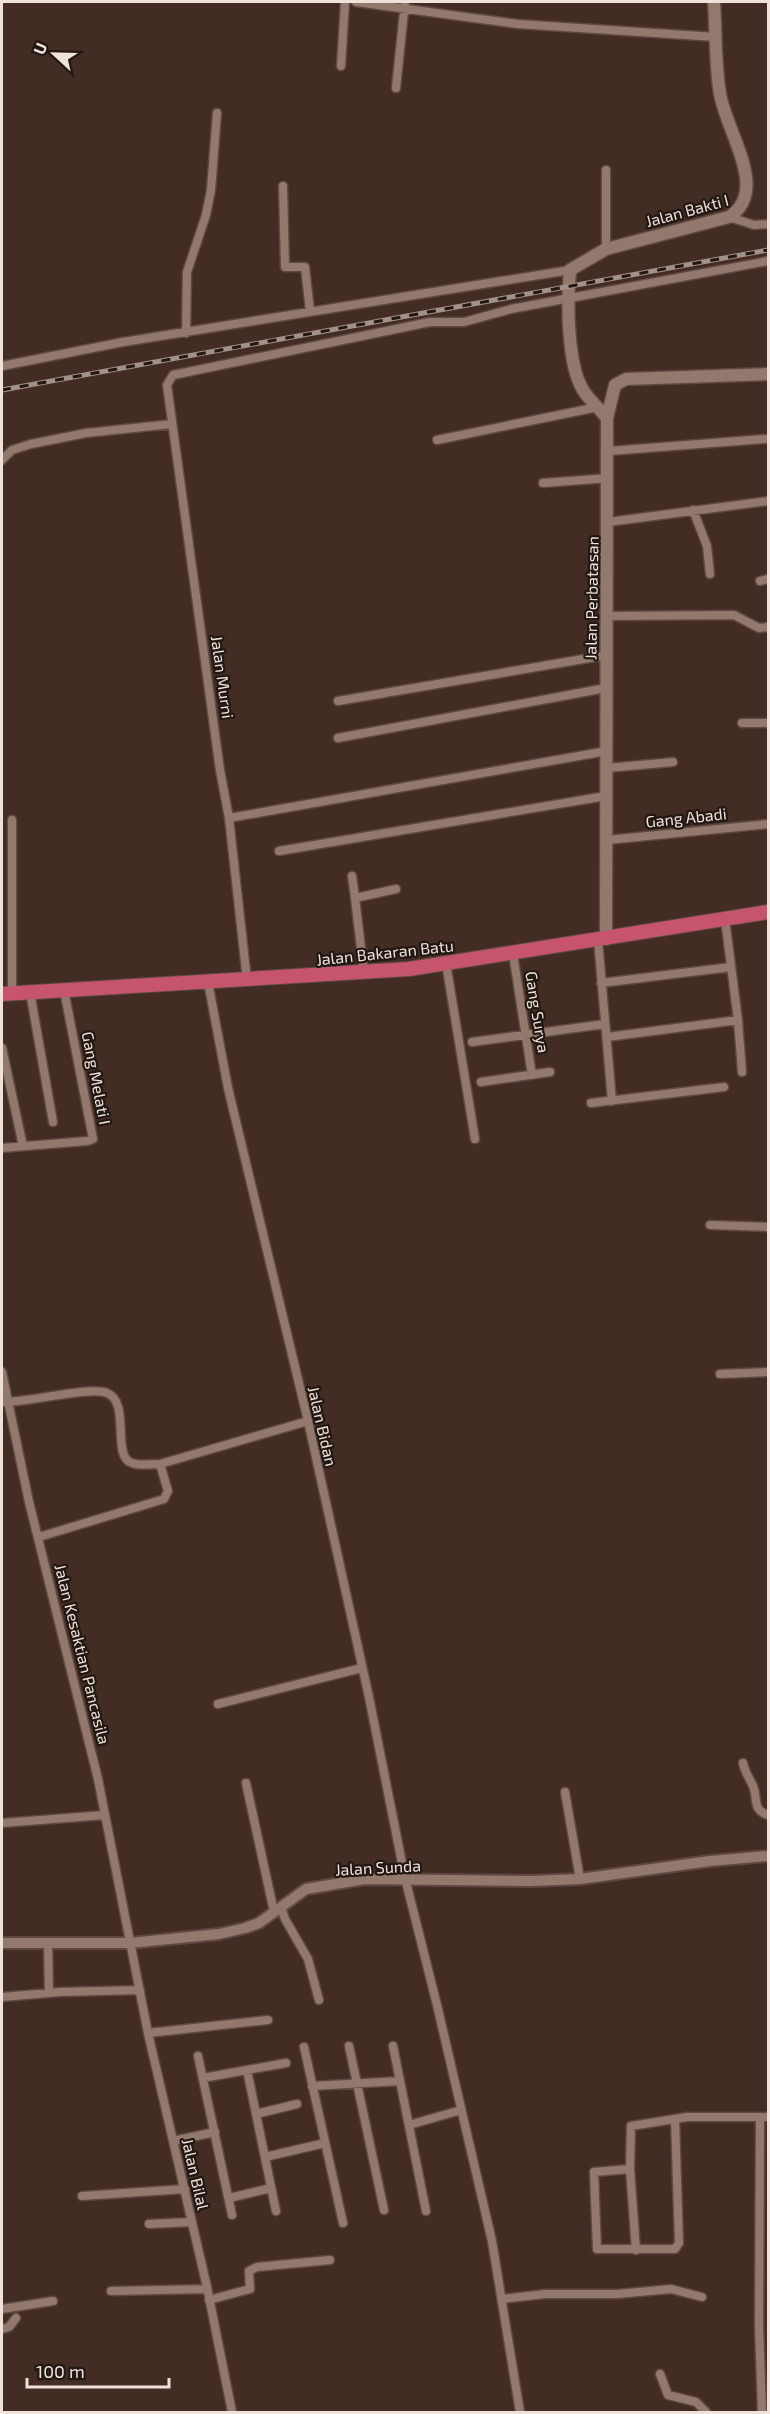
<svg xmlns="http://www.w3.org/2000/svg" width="770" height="2414" viewBox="0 0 770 2414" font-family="'Exo 2',sans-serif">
<rect width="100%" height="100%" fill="#432c23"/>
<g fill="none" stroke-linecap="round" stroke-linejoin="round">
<!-- minor casing -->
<g stroke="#5d4941" stroke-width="11">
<path id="minor" d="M356,2l162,22 198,13
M341,66l4,-64
M396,88l9,-86
M606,170v79
M283,186l2,81h20l5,44
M729,217l25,8 14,-1
M186,333l1,-61 19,-57 5,-25 6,-77
M2,366l121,-24 447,-72
M437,440l161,-33
M609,451l156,-12
M2,460l10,-10 19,-6 55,-11 86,-9
M543,483l66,-5
M693,510l14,36 3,28
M608,522l160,-21
M760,581l8,-2
M607,616l127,-1 25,13 9,-1
M338,701l269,-46
M742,723h26
M338,738l268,-50
M607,768l66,-6
M229,818l378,-67
M607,840l161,-16
M279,851l327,-55
M352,876l3,22
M725,919l13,101 4,52
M598,940l14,161
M513,954l19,121
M446,963l29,176
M364,973l-9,-75 41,-9
M247,980l-18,-162 -9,-48 -53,-385 6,-10 257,-53h34l47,-13 257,-48
M208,982l20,106 80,333 61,276 36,181 32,127 55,236 28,171
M601,983l130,-16
M30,992l23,130
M12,993v-173
M607,1037l131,-17
M472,1042l133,-18
M2,1048l21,98
M481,1082l69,-10
M591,1103l133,-16
M2,1148l85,-7 6,-2 -29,-149
M710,1225l58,2
M2,1372l27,130 69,277 50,254 59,254 25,125
M720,1374l48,-2
M2,1402c26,1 85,-16 105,-9 24,9 4,64 25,70 8,3 19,1 28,1
M39,1537l125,-38 4,-8 -8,-27 148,-43
M218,1704l144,-36
M743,1763c2,10 6,14 10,23 5,12 -1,24 15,29
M246,1783l28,129
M565,1792l15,87
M2,1823l103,-8
M281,1907l4,12 23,40 11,41
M48,1944l1,49
M2,1997l58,-5 80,-2
M148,2033l120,-13
M349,2046l35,164
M393,2046l33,165
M304,2047l39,176
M198,2056l34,159
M247,2070l29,141
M203,2078l83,-15
M312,2086l88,-5
M256,2114l41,-10
M760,2117l-1,209 3,86
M409,2125l52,-15
M173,2141l42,-9
M265,2157l60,-14
M630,2169l-36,3 3,77h78l4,-6 -4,-124
M82,2196l103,-7
M229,2198l42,-10
M149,2224l43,-2
M636,2250l-6,-81 1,-43 56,-9h81
M111,2291l96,-2
M502,2299l43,-5h72l54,-5 31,8
M209,2300l41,-11 -1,-18 8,-4 73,-7
M2,2309l51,-8
M2,2329l7,-2 7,-9
M660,2374l8,21 28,7 10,10"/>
</g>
<!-- tertiary casing -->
<g stroke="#5d4941" stroke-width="14">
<path id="tertiary" d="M2,1943h128l89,-9 26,-6 14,-5 47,-34 59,-10 166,2 49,-2 130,-18 58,-5"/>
</g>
<!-- secondary casing -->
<g stroke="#5d4941" stroke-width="15">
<path id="secondary" d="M607,418l8,-33 11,-6 142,-5
M606,939l1,-521c-7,-9 -18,-18 -24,-28 -16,-26 -16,-90 -13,-120l36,-21 123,-32c41,-26 -2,-83 -9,-123 -5,-30 -4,-62 -6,-92"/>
</g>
<!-- trunk casing -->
<g stroke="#5d4941" stroke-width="16">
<path id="trunk" d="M2,994l407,-25 359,-57"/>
</g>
<!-- minor -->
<use href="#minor" stroke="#93786d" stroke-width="8"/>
<!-- tertiary -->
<use href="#tertiary" stroke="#93786d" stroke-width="10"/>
<!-- secondary -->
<use href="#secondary" stroke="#93786d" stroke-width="12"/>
<!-- trunk -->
<use href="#trunk" stroke="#c6546c" stroke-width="14"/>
<!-- rail casing -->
<g stroke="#a39088" stroke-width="5">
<path id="rail" d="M2,390l766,-140"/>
</g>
<!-- rail -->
<use href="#rail" stroke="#221813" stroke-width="3" stroke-dasharray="9" stroke-linecap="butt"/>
</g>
<g text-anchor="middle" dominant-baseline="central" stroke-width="4.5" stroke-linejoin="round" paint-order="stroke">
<!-- street labels -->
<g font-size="16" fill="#f0e1da" stroke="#221813">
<text transform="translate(687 210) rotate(-15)">Jalan Bakti I</text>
<text transform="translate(591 598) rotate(-89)">Jalan Perbatasan</text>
<text transform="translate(223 677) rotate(82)">Jalan Murni</text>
<text transform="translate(686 817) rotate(-6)">Gang Abadi</text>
<text transform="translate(385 952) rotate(-6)">Jalan Bakaran Batu</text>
<text transform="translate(538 1012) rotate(81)">Gang Surya</text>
<text transform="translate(97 1078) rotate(79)">Gang Melati I</text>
<text transform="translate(323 1426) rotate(77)">Jalan Bidan</text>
<text transform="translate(83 1654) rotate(76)">Jalan Kesaktian Pancasila</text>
<text transform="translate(378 1867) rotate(-3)">Jalan Sunda</text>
<text transform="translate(196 2174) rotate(77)">Jalan Bilal</text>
</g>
</g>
<!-- border -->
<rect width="770" height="2414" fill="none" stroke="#f0e1da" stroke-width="6"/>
<!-- north arrow -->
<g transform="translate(54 54) rotate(292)" stroke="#221813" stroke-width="4.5" paint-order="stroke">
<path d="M0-4.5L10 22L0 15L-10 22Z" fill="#f0e1da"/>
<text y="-9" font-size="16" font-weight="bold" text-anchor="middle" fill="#f0e1da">U</text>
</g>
<!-- scale -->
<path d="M27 2378v9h142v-9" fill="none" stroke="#f0e1da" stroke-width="3"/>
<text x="36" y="2378" font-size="18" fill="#f0e1da" stroke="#221813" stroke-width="4.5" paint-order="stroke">100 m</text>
</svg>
